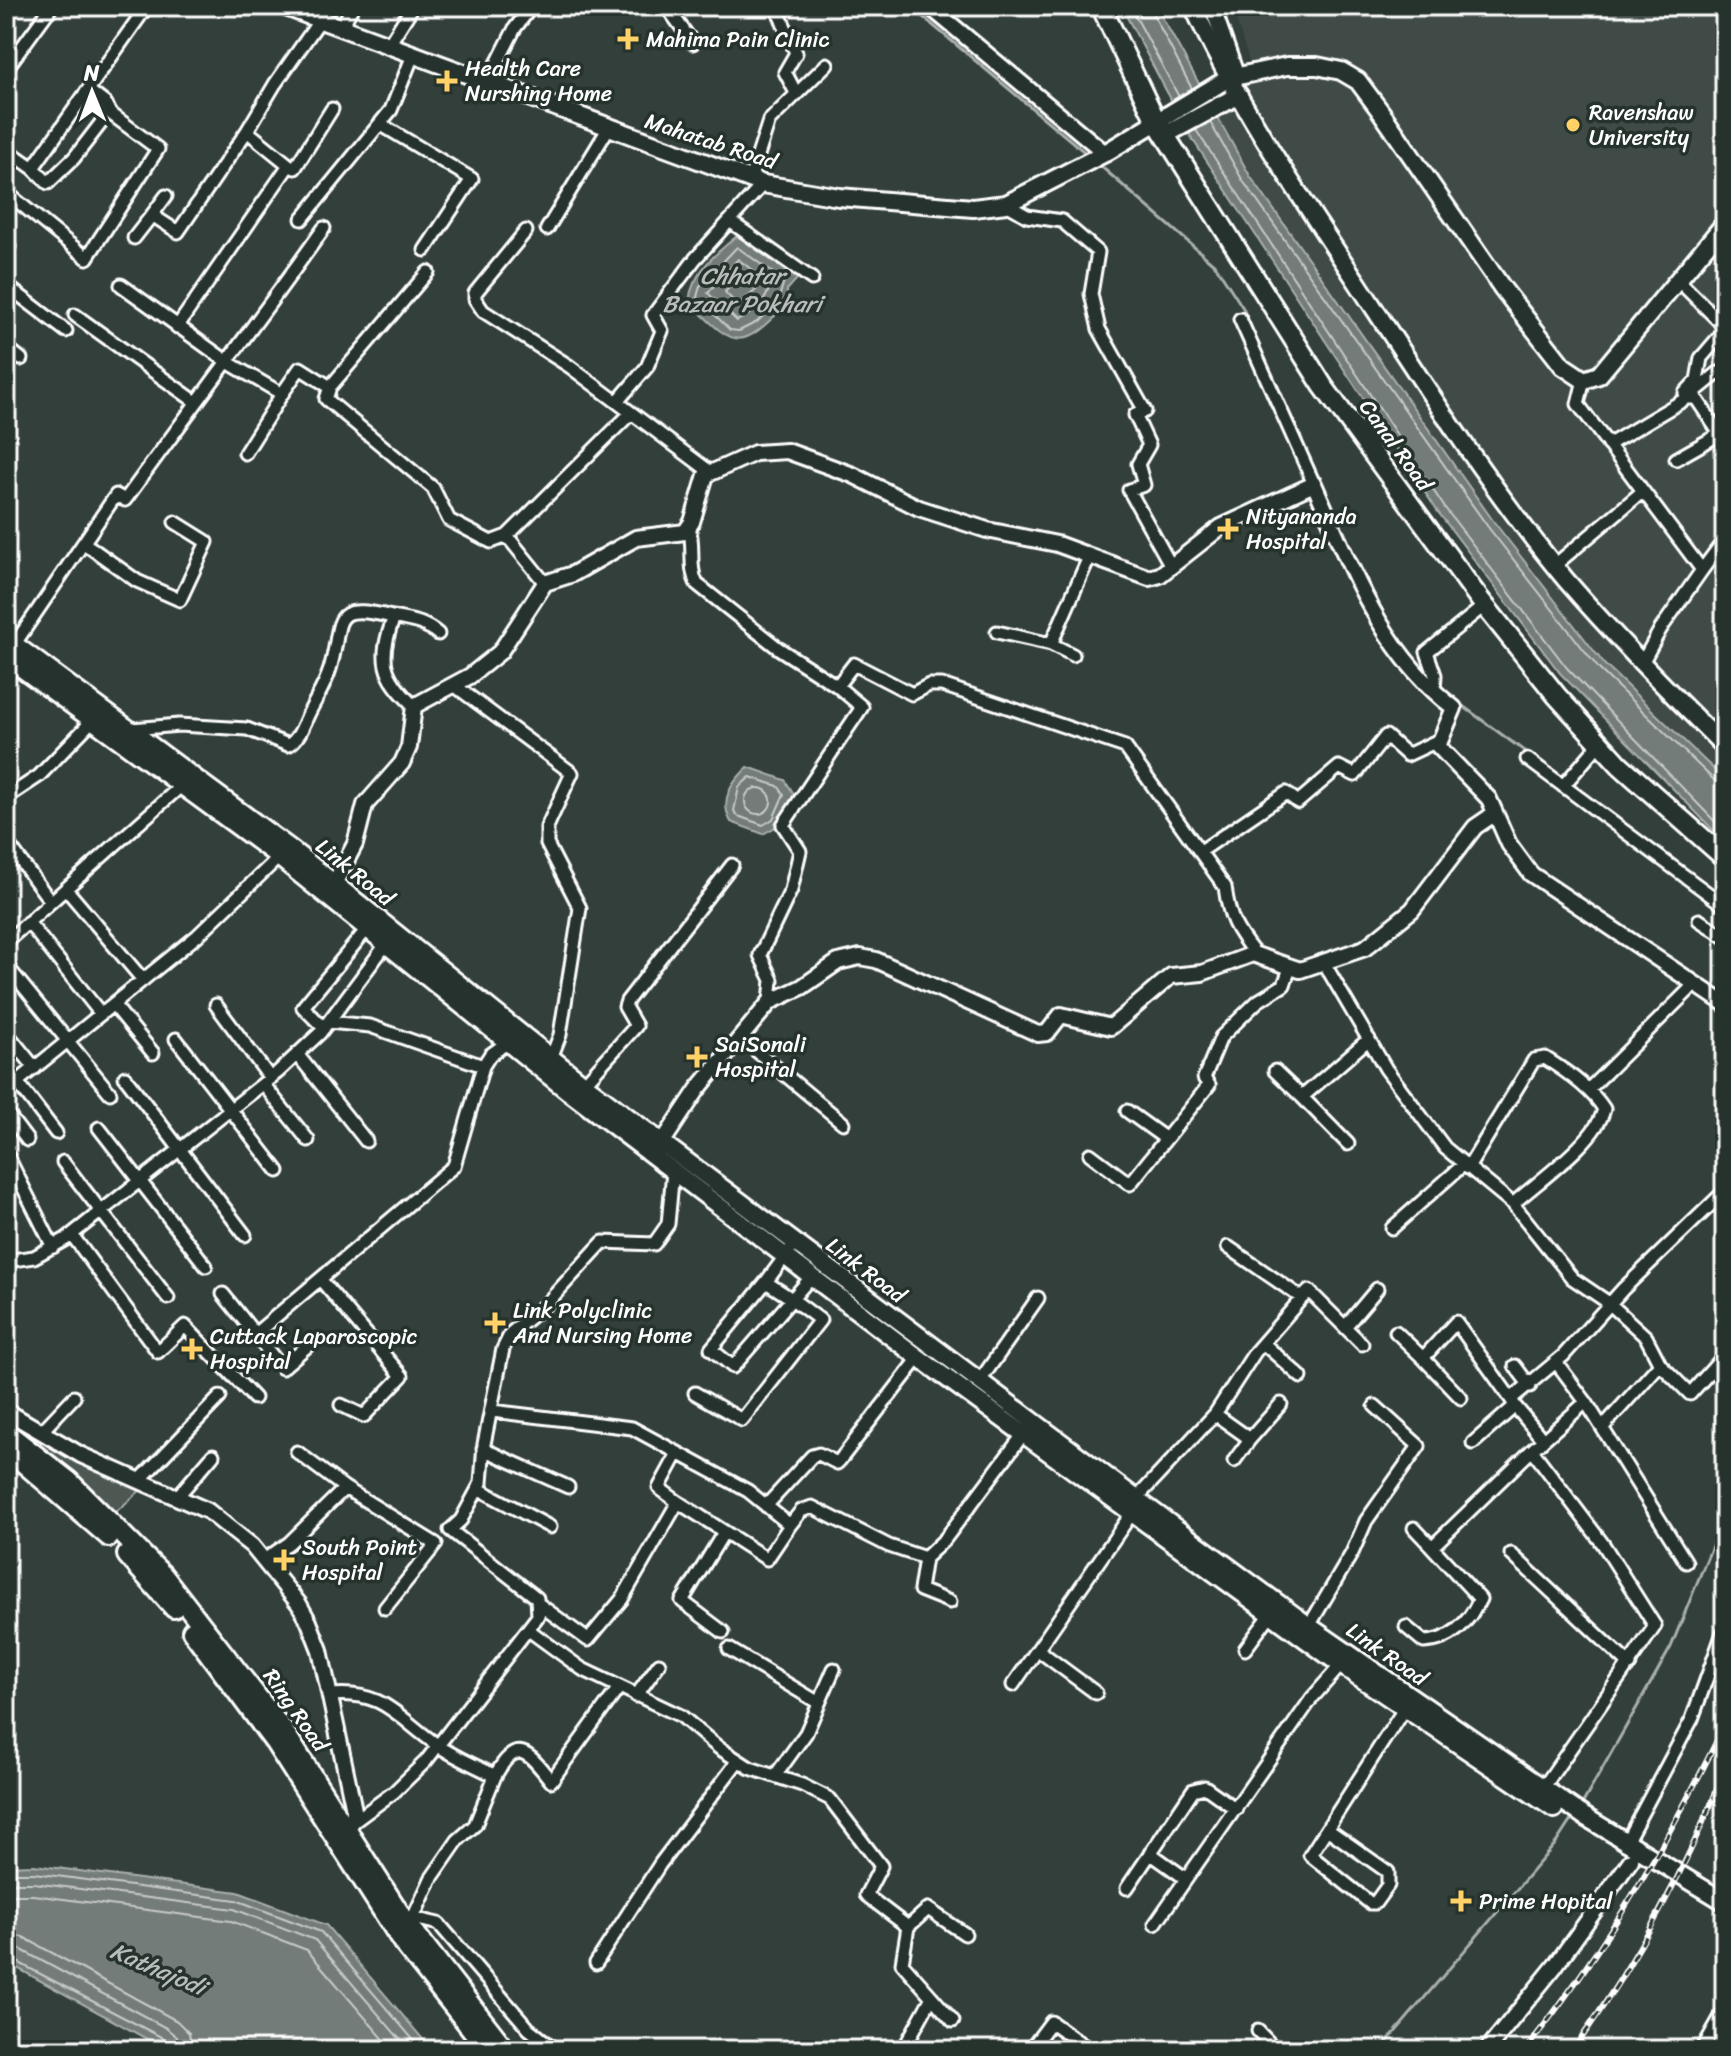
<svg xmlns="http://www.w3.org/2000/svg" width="1731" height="2056" viewBox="0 0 1731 2056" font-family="Sriracha,sans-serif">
<rect width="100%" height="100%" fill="#333f3a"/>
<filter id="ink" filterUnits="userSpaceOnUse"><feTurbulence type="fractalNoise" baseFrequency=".0125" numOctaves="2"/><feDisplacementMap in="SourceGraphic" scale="16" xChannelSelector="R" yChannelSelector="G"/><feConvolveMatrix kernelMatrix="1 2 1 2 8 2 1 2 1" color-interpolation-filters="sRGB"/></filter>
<g filter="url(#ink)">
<!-- built -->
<path fill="#404c47" d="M1232,6h493v774l-120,-115 -111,-143 -244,-346 -43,-75 47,-24z"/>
<!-- green -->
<path fill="#4d5853" stroke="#a6aca9" stroke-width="2" d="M6,1419l136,70 -31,27 -105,-91z"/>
<!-- water -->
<path fill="#737b78" stroke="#abb0ae" stroke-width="2" d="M1121,6h35l94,170 244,346 111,143 120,115v62l-165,-169 -122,-161 -247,-375z
M737,236l60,43 -10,11v14c-50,50 -51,43 -98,-2 2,-28 28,-50 48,-66z
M748,767l37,13 9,14 -15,31 -16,9 -32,-12c-12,-22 0,-39 17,-55z
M34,1865l204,27 88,33 106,125h-265l-161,-88v-96z"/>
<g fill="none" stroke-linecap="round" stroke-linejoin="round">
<!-- shore -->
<path stroke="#c7cac9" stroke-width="2" d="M1130,6l49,91
M1149,6l43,83
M1210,122l33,59 245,346 111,142 117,113 9,3
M1196,130l249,378 122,160 158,164
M737,247l47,34 -6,20 -21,21 -18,9 -9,-1 -33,-33 3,-11z
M738,259l32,25c-3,19 -17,29 -33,37l-29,-28z
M740,276l17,13 -19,17 -13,-14z
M750,777l28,9 6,8 -11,25 -10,6 -25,-9 -4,-5 5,-24z
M745 801a13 13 0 1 1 26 0a13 13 0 1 1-26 0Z
M6,1873h28l202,27 85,32 101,118
M6,1883h28l200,26 81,31 94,110
M6,1895h27l198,26 76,29 86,100
M6,1934l17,3 154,84 12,12 3,17
M6,1946l12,2 148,80 11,9 3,13
M6,1956l155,81 8,6 1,7"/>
<!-- stream -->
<path stroke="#abb0ae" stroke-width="3" d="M910,6l178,149
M1097,163l119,103 27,42 30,71
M1337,520l54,108
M1456,701l75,55
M1682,867l43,31
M1580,1808l91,-161 54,-133
M1380,2050l176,-207 17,-26"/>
<!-- minor casing -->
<g stroke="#fff" stroke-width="17">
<path id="minor" d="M666,6l27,37
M776,6l20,47 -11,19 11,21
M6,11l4,-5
M341,28l12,-22
M388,46l25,-40
M6,69l46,-63
M487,83l28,-55 17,-22
M380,124l92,55 -47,71
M6,149l27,19 114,-162
M289,165l-42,-34 28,-47 45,-64
M33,168l15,15 26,-25 27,-35
M750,180l19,-59 58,-57
M6,192l81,66 71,-109 -48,-36 -4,-9 -18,-14
M166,196l-14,19 26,17 69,-101
M1006,204l21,12 35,5 36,31 -7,42 8,35 46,82 -10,4 14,30 -11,19 6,21 -15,5 42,76
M302,219l89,-109 22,-55
M731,222l81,57
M547,229l61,-100
M526,231l-51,62v6l8,12 86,55 140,105
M134,238l18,-23
M6,250l3,-3
M1679,281l46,46
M6,285l60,46
M121,285l108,78 53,31 18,-26 30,19 98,-115
M75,315l121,87
M1240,319l74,165
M177,327l112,-162 6,3 37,-59
M6,347l15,12
M1584,380l-6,24 124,166 -42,60 -18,33
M330,387l-4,12 107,89 16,32 42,22 16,-6
M1691,395l27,-22
M1687,398l-2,-5 12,-13 4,-22 24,-28
M617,402l30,-35 15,-36 -9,-16 42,-56 68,-75
M1608,445l79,-47h9l24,36 5,-3
M245,453l37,-59
M1676,459l44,-25
M689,527c6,19 -1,40 8,57l81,64 59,38 17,-22 58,30 17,-9h13l183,62 100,140c4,31 10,42 30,67
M84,543l53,38 43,19 27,-58 -32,-20
M1555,565l87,-73
M1702,570l23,-31
M545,583l-38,-47 124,-123
M394,617c-16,42 -12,59 20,89
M997,632l54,12 39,-89
M1051,644l22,11
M14,645l102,-150 9,5c66,-91 134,-180 199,-272
M454,685l118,88 -25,54v17l33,64 -20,127 -9,23
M1434,691l1,-16 -8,-23 58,-47
M132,729l47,-4 68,4 41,16c11,-6 15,-19 20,-30 7,-15 17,-29 22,-46 14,-47 -3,-68 62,-52 18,4 31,4 46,17
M1527,759l198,147
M1563,786l37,-43
M6,798l33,-22 52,-54
M6,841l45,61
M1201,851l85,-58 12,9 41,-35 16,8 31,-39 21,19 30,-14
M66,889l77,91
M1699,920l26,17
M28,922l73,92
M6,942l175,-156
M1324,963l62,106 59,79 68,56 59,74 37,25 37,34 14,27
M6,965l104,128
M770,1002l2,-22 -12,-25 31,-65 9,-39 -17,-26 79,-118 -25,-21
M113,1004l40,49
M216,1005l54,73
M328,1022l42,4 113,40
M324,1028l-21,-21 64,-78
M6,1032l29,36
M741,1038l102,85
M176,1039l102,132
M297,1054l69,87
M1275,1071l27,26 67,-58
M125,1077l120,158
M17,1082l39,51
M263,1084l45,56
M584,1084l52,-58 -11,-19 2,-6 105,-136
M1588,1090l106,-105
M6,1091l191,-155 82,-79
M1302,1097l46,47
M1127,1111l39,28
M6,1112l21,28
M99,1128l107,138
M6,1153l47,94
M1090,1154l40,30 79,-99 -5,-7 17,-41 37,-36 26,-16 6,-17
M63,1162l105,136
M1468,1168l66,-108 11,-2c21,13 46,30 59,51 -7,32 -66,72 -91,95
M1392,1228l70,-62
M72,1235l86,117 27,-26 69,72
M6,1261l28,-4 32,-18 212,-167 42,-39 67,-90
M320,1279l82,97 -38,40 -23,-11
M766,1282l-55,67 22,18 59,-68 -26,-17 29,-39
M223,1294l59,74 30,-26
M1302,1298l7,-7 53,53
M1345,1327l32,-38
M1396,1332l27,26 33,-36 55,77 52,-43 60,-67 102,-98
M255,1334l199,-168 29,-100 7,-11 18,-13
M1263,1343l38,34
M1423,1358l38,40
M1556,1362l30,40
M1515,1366l15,20
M979,1382l59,-84
M695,1393l47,27 78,-100 -28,-21 21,-24
M1515,1406l28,34
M492,1411l140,17 116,63 42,34 11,-14 11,-4 77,39 36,12
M1215,1414l35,25 31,-35
M1603,1427l57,-63 30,30 35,-39
M41,1432l33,-35
M1473,1443l42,-37 -4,-7
M483,1449l85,38
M297,1452l48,36
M1234,1461l16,-22
M139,1481l81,-84
M479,1489l71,38
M177,1497l36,-42
M678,1502l-19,-14 19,-35
M766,1506l46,-50 7,-2 18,9 3,-3 79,-102
M1414,1528l18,19 100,-97
M1511,1554l119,111
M264,1560l25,-17 56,-55 91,56 -51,64
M950,1602l-30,-12 5,-32 20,-19 80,-107
M540,1605l48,35 34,-41 56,-97 89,57 23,-34
M1309,1626l43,-73 14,-32 53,-75 -44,-40
M1406,1627l18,15c27,-1 45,-20 56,-43l-48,-52
M530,1631l52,38 99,47 38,32 31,20 52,17 28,14 51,67 -15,29 42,32 -6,36 51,58
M723,1632l-41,-31 42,-69
M729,1649l90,54
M1245,1649l26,-35
M1038,1650l58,43
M1013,1685l119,-172 4,-14 79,-85 40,-62 47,-54 -74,-51
M331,1695c55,-5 67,24 108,51 17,12 38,20 56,30l-20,49 -17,15 -27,39 -18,39
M636,1696l23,-32
M495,1776c22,-40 34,-23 56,5l67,-92
M775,1776l31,-43 28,-64
M1543,1788l112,-162 -52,-82 -71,-94 54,-48 100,160
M352,1823l42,-31 32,-31 112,-145 -1,-18 -87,-68 11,-10 20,-37 3,-39 19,-95 8,-16 35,-29 57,-62 51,2 14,-20 5,-53
M1327,1829l61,43v13l-13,18h-5l-60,-48 94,-146
M1625,1844l67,-125 31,-86
M1150,1853l35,25
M1127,1888l66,-98 12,-3 31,22
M409,1917l30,7 90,105 27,21
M1155,1924l157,-226 29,-33
M908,1927l20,-18 37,25
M596,1963l64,-99 78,-103
M1258,2031l18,19
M903,2050l29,-53
M1030,2050l21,-28 39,28
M1702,2050l21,-37"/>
</g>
<!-- tertiary casing -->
<g stroke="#fff" stroke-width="20">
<path id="tertiary" d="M929,6l176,147
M1212,6l25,71
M334,884l21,-40 10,-39 37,-42 7,-16 5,-41 56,-30 30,-24 45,-69 28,-9 63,-36 49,-6 7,-10 14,-47 49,-22 32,-2 66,24 66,33 68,22 70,14 92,34 11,-3 61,-48 93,-43c36,81 67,169 140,224l-16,38 51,53 20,45 22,30 194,130
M662,1143l36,-54 72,-87 32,-15 36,-25 22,-5 16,3 162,74 9,-1 14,-18 50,12 60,-51 31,-3 51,-19 47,16 65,-22 47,-38 63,-83 19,-13
M6,1411l75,44 127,56 44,35 47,58 10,18 11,28 34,160v8l-9,17
M1487,2050l68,-84 76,-106"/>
</g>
<!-- secondary casing -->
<g stroke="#fff" stroke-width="22">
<path id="secondary" d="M283,6l480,178 76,13 134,11 33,-4 99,-51 124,-75 58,-12h30l24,5 17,10 23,31 122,177 60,77 21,14 15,-5 126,-152
M1193,6c44,98 105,187 164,276 66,101 132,205 209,298 50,58 104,113 159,167
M1165,135l74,-40
M6,638l285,211 293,235 558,419 167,123 275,190 141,86
M6,657l265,194 298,241 350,266 422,307 213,144"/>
</g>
<!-- primary casing -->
<g stroke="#fff" stroke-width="24">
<path id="primary" d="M1101,6l55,115 167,265 158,215 76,95 63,69 105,93
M6,1432l63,49 94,94 120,155 118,185 105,135
M6,1448l103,89
M127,1555l47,53
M192,1631l83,112 128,200 85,107"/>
</g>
<!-- minor -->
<use href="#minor" stroke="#26332d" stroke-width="11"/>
<!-- tertiary -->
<use href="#tertiary" stroke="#26332d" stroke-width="14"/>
<!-- secondary -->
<use href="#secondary" stroke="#26332d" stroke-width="16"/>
<!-- primary -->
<use href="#primary" stroke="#26332d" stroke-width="18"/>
<!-- rail casing -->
<g stroke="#fff" stroke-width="6">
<path id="rail" d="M1525,2050c80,-100 145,-212 200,-326
M1573,2050c64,-89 112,-178 152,-280"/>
</g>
<!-- rail -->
<use href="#rail" stroke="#26332d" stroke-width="3" stroke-dasharray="9" stroke-linecap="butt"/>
</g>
</g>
<!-- markers -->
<g fill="#ffd166" stroke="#26332d" stroke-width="3">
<path d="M624 27h8v8h8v8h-8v8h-8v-8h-8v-8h8z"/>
<path d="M443 69h8v8h8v8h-8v8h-8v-8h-8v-8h8z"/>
<circle cx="1573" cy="125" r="8"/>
<path d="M1224 517h8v8h8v8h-8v8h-8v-8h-8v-8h8z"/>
<path d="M693 1045h8v8h8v8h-8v8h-8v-8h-8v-8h8z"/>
<path d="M491 1311h8v8h8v8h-8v8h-8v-8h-8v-8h8z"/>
<path d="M188 1337h8v8h8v8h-8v8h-8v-8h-8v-8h8z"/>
<path d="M280 1548h8v8h8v8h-8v8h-8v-8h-8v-8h8z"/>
<path d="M1457 1889h8v8h8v8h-8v8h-8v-8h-8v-8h8z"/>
</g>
<g text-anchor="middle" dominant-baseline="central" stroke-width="7" stroke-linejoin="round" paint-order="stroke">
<!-- poi labels -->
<g font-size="22" fill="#fff" stroke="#26332d" text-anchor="start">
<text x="646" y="39">Mahima Pain Clinic</text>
<text x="465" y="68">Health Care<tspan x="465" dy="25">Nurshing Home</tspan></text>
<text x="1589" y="112">Ravenshaw<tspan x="1589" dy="25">University</tspan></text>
<text x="1246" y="516">Nityananda<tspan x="1246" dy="25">Hospital</tspan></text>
<text x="715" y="1044">SaiSonali<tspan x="715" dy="25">Hospital</tspan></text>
<text x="513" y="1310">Link Polyclinic<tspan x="513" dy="25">And Nursing Home</tspan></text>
<text x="210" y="1336">Cuttack Laparoscopic<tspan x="210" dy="25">Hospital</tspan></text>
<text x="302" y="1547">South Point<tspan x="302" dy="25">Hospital</tspan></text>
<text x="1479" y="1901">Prime Hopital</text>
</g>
<!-- street labels -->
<g font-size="22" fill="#fff" stroke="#26332d">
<text transform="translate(711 141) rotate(18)">Mahatab Road</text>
<text transform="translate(1396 445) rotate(54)">Canal Road</text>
<text transform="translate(355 872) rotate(39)">Link Road</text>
<text transform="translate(866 1270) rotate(37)">Link Road</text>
<text transform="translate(1387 1654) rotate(35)">Link Road</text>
<text transform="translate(296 1710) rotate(55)">Ring Road</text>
</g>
<!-- water labels -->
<g font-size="24" font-style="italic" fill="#b9bdbc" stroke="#26332d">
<text x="742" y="276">Chhatar<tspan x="742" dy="28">Bazaar Pokhari</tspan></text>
<text transform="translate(158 1969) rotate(23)">Kathajodi</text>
</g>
</g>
<!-- margin -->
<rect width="1731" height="2056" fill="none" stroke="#26332d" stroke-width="32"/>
<rect x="16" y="16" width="1699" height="2024" fill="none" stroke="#fff" stroke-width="3" filter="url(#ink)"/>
<!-- north arrow -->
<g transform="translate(92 92) rotate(359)" stroke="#26332d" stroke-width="6" paint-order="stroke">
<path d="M0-6L14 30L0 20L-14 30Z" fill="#ffffff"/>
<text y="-12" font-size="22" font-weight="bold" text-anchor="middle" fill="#ffffff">N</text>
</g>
</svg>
